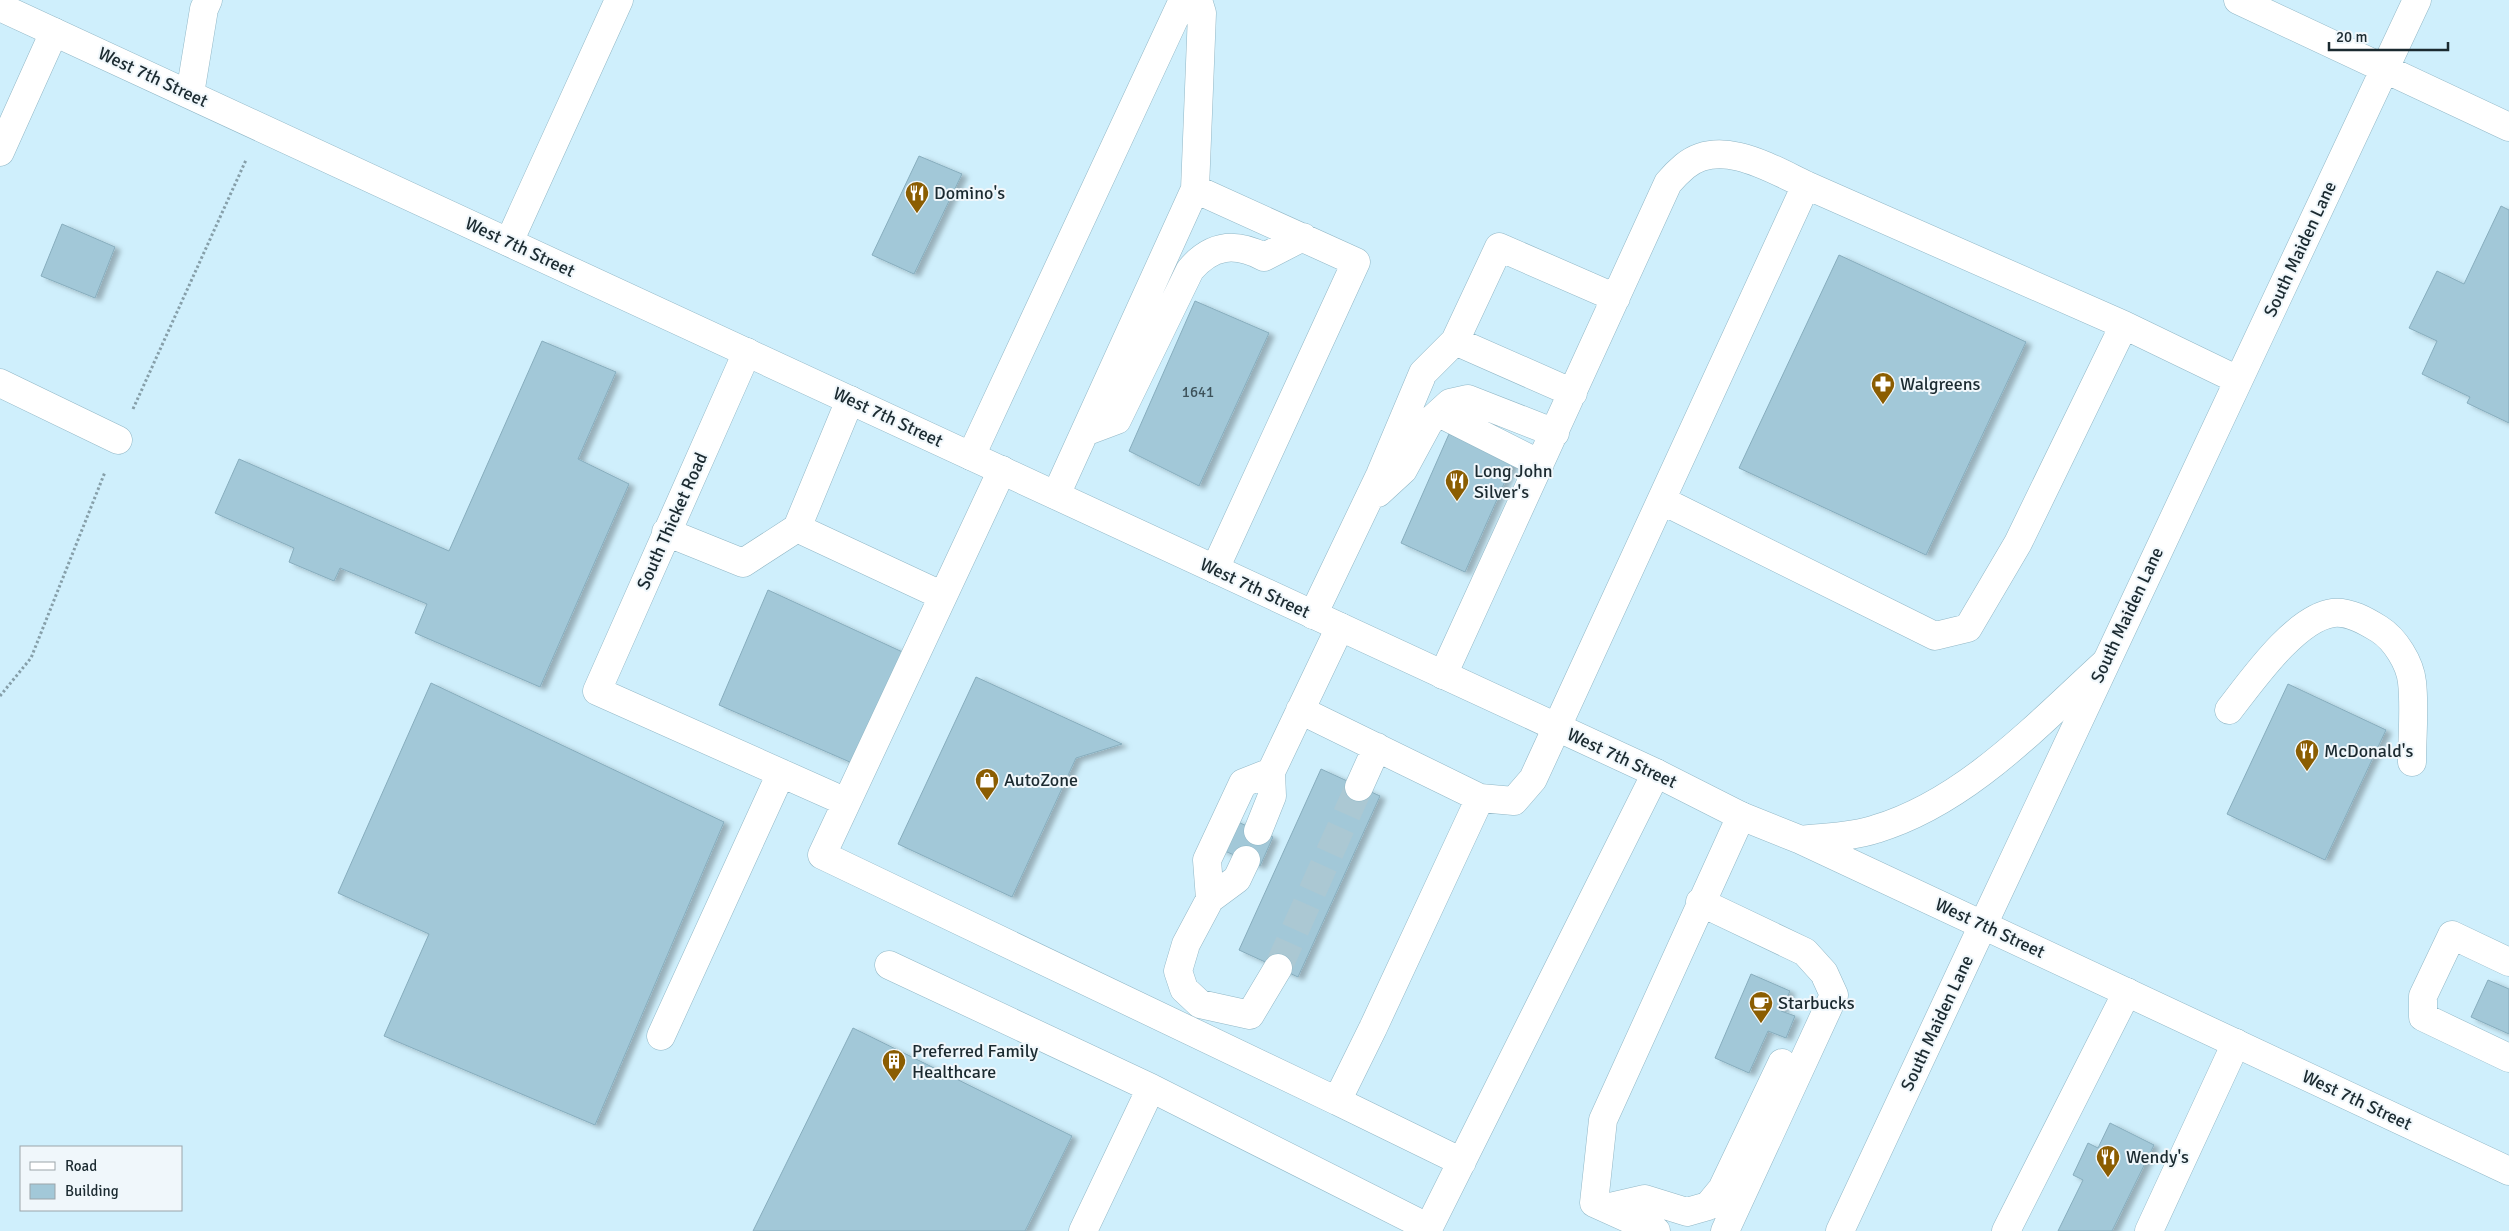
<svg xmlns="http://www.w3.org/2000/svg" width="2509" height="1231" viewBox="0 0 2509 1231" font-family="Signika,sans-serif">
<defs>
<filter id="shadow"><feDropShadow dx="5.5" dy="3" stdDeviation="2.5" flood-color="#0004"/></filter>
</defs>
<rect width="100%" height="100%" fill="#cfeffc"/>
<!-- building -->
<path fill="#a2c8d8" stroke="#87adbd" filter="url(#shadow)" d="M919,156l43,18 -48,100 -42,-19z
M2501,206l8,4v213l-42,-20 3,-6 -48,-23 15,-33 -28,-13 28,-57 27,13z
M62,224l53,23 -20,51 -54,-22z
M1839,255l187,87 -100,213 -187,-87z
M1195,301l74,32 -70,153 -70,-35z
M542,341l74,31 -38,87 51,25 -89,203 -125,-54 12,-29 -87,-36 -6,13 -45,-19 5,-14 -79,-35 24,-54 210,92z
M1449,434l65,27 -49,111 -64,-29z
M768,590l141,65 -50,111 -140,-61z
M976,677l146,67 -46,14 -64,139 -114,-53z
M431,683l293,139 -129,303 -211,-89 45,-102 -91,-41z
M2288,684l98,46 -61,130 -98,-46z
M1321,769l59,27 -82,181 -59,-27z
M1233,820l40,17 -13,29 -40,-17z
M1751,974l39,17 -9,20 14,5 -9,22 -18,-7 -19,42 -34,-15z
M2488,980l21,9v45l-38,-17z
M853,1028l219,108 -47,95h-272z
M2110,1123l44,22 -42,86h-54l25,-51 -10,-5 15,-32 10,5z"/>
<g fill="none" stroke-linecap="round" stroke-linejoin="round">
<!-- minor-tunnel -->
<path stroke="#abc8d3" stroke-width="28" stroke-dasharray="28 14" stroke-linecap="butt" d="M1278,968l81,-181"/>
<!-- minor casing -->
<g stroke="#91b7c6" stroke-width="29">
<path id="minor" d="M2238,0l271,127
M190,94l14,-85 4,-9
M0,152l54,-120
M1195,189l161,73 -141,307
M509,242l110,-242
M1455,341l118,52
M747,352l-150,339 249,111
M0,383l118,57
M850,400l-53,128 146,68
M1439,413l101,51
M1085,432l32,-12 73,-150c22,-26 45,-28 74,-13l39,-20
M971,456l212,-456
M1002,470l-180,385 515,246
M1378,493l25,-23 26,-48 21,-19 18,-4 87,34
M1056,495l139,-306 7,-176 -4,-13
M1663,501l272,135 33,-8 50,-85 106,-218
M666,532l77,31 54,-35
M1313,615l67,-140 43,-102 32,-32 44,-94 117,51
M1443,675l225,-492c5,-6 11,-12 17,-17 36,-29 87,3 121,19
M1300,710l180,88 -107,230 -36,73 125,61
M2229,710c22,-28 66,-92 104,-97 16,-2 33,8 46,16 16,10 31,34 33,53 3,26 0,54 0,80
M1359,787l18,-40
M1480,798l34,3 19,-22 273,-594 318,140 114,55
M1258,831l14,-35 -1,-24
M1246,860l-9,19 -27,20 -24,45 -8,27 6,18 16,15 50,11 28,-47
M1210,899l-3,-39 36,-77 28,-11 69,-145
M1700,902l105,50 19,21 10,22 -109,236
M1983,925l434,-925
M2509,962l-57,-27 -29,61v21l86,41
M889,965l262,123 278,140
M661,1036l120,-263
M1606,1208l39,-9 42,13 21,-6 14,-17 60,-126
M1083,1231l68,-143
M1427,1231l229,-458
M1656,1231l-62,-28 9,-83 138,-304
M2006,1231l121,-239
M2149,1231l87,-188"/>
</g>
<!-- major casing -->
<g stroke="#91b7c6" stroke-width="29">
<path id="major" d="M0,7l1656,766 85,43 60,24 708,331
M1801,840c25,-3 51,-3 75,-11 90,-27 161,-104 229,-166
M1840,1231l143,-306"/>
</g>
<!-- path -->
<path stroke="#869fa9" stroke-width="3" stroke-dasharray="2.5 2.5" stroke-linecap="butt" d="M133,409l113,-249
M0,696l31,-38 74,-186"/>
<!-- minor -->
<use href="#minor" stroke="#fff" stroke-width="28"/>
<!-- major -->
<use href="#major" stroke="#fff" stroke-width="28"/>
</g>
<!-- icons -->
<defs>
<g id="restaurant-pin" transform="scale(1.25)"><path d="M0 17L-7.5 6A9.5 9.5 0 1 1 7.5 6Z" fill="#8b5d01" stroke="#f0f7fb"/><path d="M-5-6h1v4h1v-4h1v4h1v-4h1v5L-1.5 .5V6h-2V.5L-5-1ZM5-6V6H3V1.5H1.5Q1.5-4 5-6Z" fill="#fff"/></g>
<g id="pharmacy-pin" transform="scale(1.25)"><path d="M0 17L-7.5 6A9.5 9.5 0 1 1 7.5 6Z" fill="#8b5d01" stroke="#f0f7fb"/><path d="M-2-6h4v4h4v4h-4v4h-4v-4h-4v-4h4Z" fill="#fff"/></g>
<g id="shop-pin" transform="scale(1.25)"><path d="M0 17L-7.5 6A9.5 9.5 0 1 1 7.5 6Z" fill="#8b5d01" stroke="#f0f7fb"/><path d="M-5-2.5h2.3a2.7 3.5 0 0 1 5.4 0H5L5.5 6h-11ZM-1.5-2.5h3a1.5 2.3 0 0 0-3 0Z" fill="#fff"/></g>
<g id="cafe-pin" transform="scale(1.25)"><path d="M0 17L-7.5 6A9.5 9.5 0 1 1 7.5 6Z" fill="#8b5d01" stroke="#f0f7fb"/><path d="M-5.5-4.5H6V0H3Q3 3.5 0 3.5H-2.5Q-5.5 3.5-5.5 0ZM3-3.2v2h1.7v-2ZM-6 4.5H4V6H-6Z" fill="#fff"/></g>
<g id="building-pin" transform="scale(1.25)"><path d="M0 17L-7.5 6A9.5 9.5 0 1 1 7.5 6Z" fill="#8b5d01" stroke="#f0f7fb"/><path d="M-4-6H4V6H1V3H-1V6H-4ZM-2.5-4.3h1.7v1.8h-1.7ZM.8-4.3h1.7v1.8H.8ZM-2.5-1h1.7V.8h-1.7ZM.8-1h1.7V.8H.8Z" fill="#fff"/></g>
</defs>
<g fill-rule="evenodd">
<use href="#restaurant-pin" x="917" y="193"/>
<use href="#pharmacy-pin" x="1883" y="384"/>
<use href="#restaurant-pin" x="1457" y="481"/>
<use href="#restaurant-pin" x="2307" y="751"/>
<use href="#shop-pin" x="987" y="780"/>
<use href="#cafe-pin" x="1761" y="1003"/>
<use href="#building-pin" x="894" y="1061"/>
<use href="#restaurant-pin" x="2108" y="1157"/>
</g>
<g text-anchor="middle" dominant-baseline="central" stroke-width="4" stroke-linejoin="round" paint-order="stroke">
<!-- number labels -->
<g font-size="15" fill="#3d525a">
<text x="1198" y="392">1641</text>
</g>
<!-- street labels -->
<g font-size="18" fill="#1b2a30" stroke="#f0f7fb">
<text transform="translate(153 77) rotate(25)">West 7th Street</text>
<text transform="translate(520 247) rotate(25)">West 7th Street</text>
<text transform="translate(2300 249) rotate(-65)">South Maiden Lane</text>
<text transform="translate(888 417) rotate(25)">West 7th Street</text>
<text transform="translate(672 521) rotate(-66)">South Thicket Road</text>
<text transform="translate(1255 588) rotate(25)">West 7th Street</text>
<text transform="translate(2127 615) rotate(-65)">South Maiden Lane</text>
<text transform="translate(1622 758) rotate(25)">West 7th Street</text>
<text transform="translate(1990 928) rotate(25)">West 7th Street</text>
<text transform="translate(1937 1023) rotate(-65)">South Maiden Lane</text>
<text transform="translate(2357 1100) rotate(25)">West 7th Street</text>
</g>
<!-- poi labels -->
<g font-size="18" fill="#1b2a30" stroke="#f0f7fb" text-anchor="start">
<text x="934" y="193">Domino's</text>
<text x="1900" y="384">Walgreens</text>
<text x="1474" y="471">Long John<tspan x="1474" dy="21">Silver's</tspan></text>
<text x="2324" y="751">McDonald's</text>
<text x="1004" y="780">AutoZone</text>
<text x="1778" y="1003">Starbucks</text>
<text x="912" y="1051">Preferred Family<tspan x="912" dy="21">Healthcare</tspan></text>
<text x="2126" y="1157">Wendy's</text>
</g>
</g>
<!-- legend -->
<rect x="20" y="1146" width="162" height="65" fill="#f0f7fb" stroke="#9ba5aa"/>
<rect x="30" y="1162" width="25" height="8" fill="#ffffff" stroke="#9ba5aa"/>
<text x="65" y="1171" font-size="15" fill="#1b2a30">Road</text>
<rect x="30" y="1184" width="25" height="15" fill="#a2c8d8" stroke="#9ba5aa"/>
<text x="65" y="1196" font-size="15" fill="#1b2a30">Building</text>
<!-- scale -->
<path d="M2329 42v8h119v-8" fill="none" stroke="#1b2a30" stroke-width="2.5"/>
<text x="2336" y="42" font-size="15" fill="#1b2a30" stroke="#f0f7fb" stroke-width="4" paint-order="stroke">20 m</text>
</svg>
